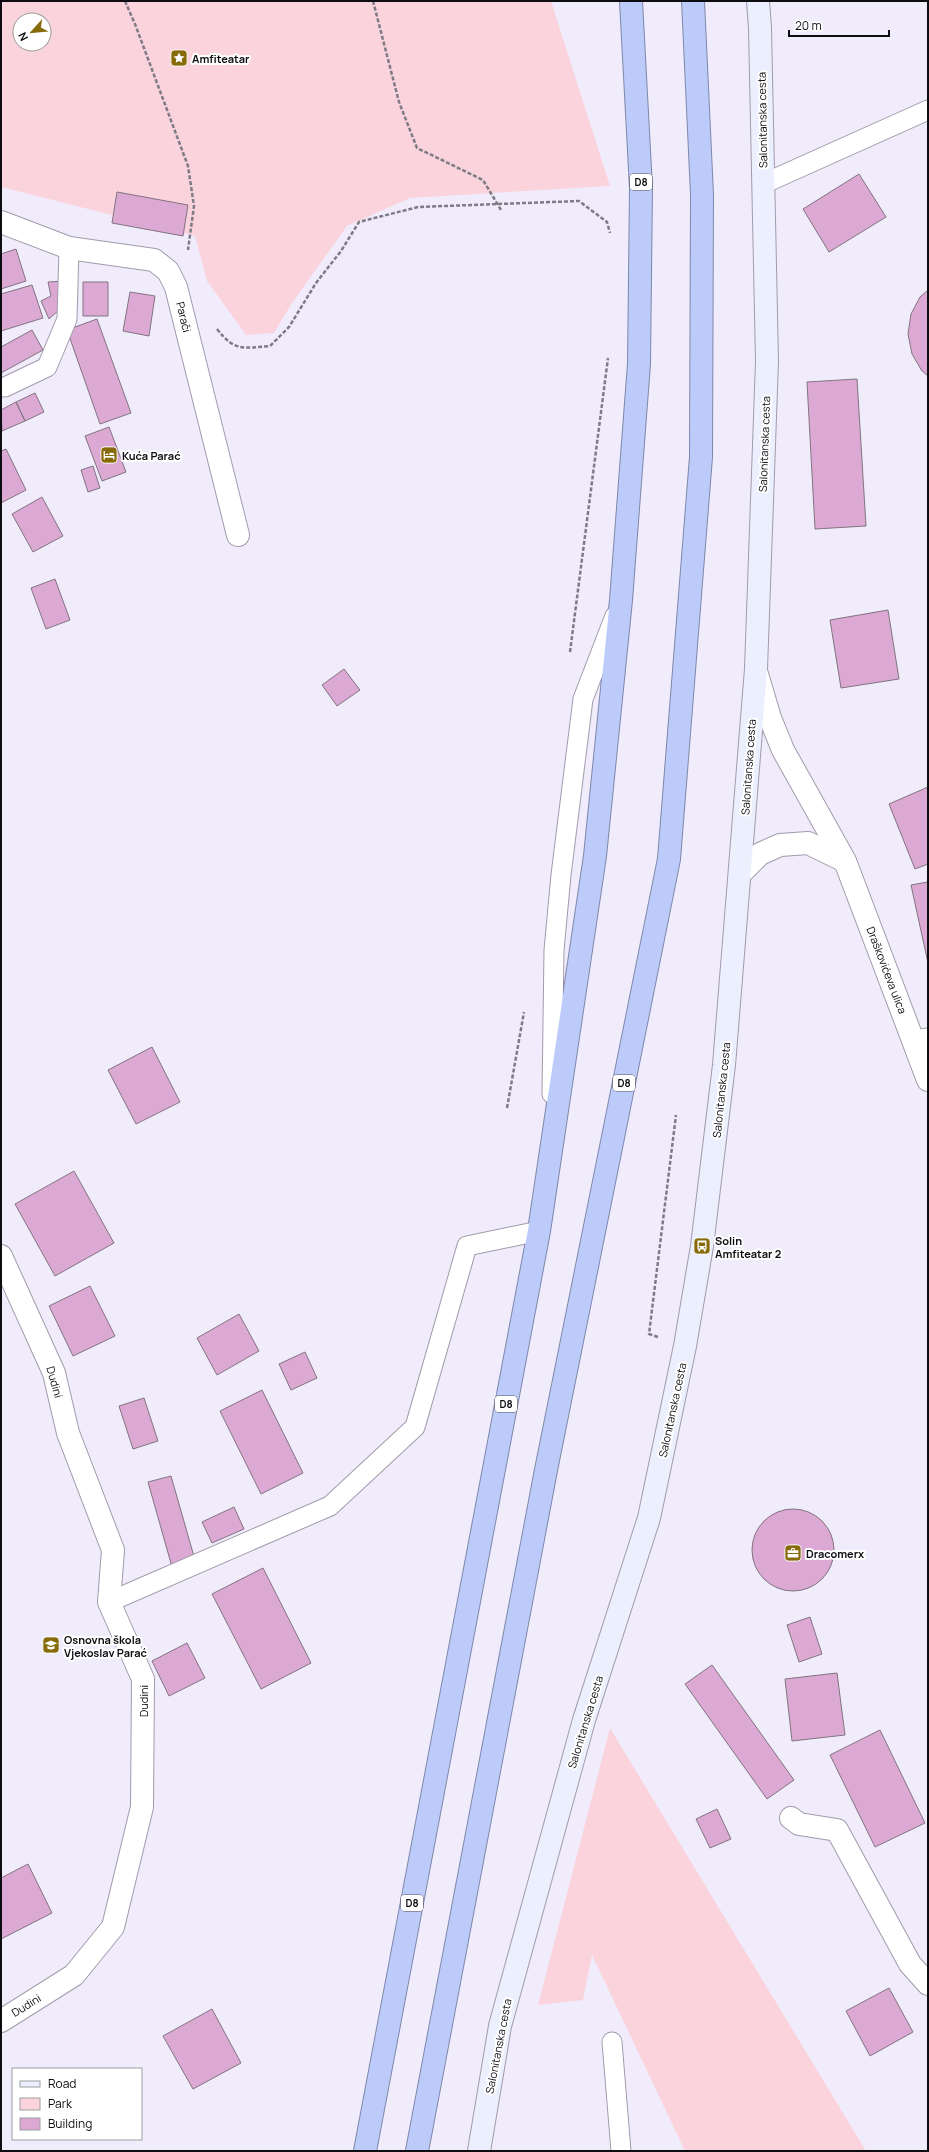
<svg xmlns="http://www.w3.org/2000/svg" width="929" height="2152" viewBox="0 0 929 2152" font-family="Manrope,sans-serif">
<rect width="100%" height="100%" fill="#f1ecfc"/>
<!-- green -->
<path fill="#fad3dd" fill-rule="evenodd" d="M1,1h550l59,185 -200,12 -63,28 -55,77 -18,30 -28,2 -39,-54 -12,-45 -194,-49zM20,20h24v24h-24z
M610,1728l256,423h-181l-93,-196 -9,45 -45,5z"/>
<!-- building -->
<path fill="#dca9d5" stroke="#81747e" d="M859,174l27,43 -57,35 -26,-43z
M117,192l71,13 -5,31 -71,-13z
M16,249l10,32 -25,8v-35z
M65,281l-5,28 -11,10 -8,-18 10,-5 -3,-14z
M83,282h25v34h-25z
M32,285l11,33 -42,13v-37z
M928,290v86l-6,-5 -10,-17 -4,-20 3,-20 9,-17z
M130,292l25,4 -6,40 -26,-5z
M97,319l34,94 -31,11 -33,-94z
M32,330l11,20 -42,23v-26z
M857,379l9,147 -51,3 -8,-147z
M35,393l9,19 -19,9 -9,-19z
M16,402l9,19 -23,10 -1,-21z
M109,427l17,45 -24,9 -17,-45z
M6,449l20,41 -25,13v-52z
M93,466l7,22 -12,4 -7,-22z
M42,497l21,39 -30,16 -21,-38z
M55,579l15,41 -24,9 -15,-41z
M888,610l11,69 -58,9 -11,-68z
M344,669l16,21 -23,16 -15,-21z
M928,787v77l-13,5 -26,-65z
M928,882v81l-17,-78z
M152,1047l28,55 -44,22 -28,-54z
M74,1171l40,72 -59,33 -40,-72z
M90,1286l25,50 -42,20 -24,-50z
M239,1314l20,37 -42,24 -20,-37z
M305,1352l12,26 -26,12 -12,-26z
M262,1390l41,83 -42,21 -41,-83z
M144,1398l14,43 -25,8 -14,-43z
M171,1476l24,84 -23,7 -24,-85z
M234,1507l10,22 -32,14 -10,-21z
M752 1550a41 41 0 1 1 82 0a41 41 0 1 1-82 0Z
M263,1568l48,95 -50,26 -49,-95z
M810,1617l12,37 -23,8 -12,-37z
M187,1643l18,35 -36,18 -17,-35z
M712,1665l82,115 -27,19 -82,-115z
M837,1673l8,62 -53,6 -7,-62z
M880,1730l45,93 -50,24 -45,-92z
M717,1809l14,30 -21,9 -14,-29z
M28,1864l24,49 -51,26v-61z
M889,1988l24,44 -43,24 -24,-45z
M212,2009l29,54 -48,26 -30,-53z"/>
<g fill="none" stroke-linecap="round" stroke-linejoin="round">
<!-- lane casing -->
<g stroke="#a19bab" stroke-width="21">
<path id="lane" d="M763,184l165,-74
M5,387l42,-20 20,-48 2,-71
M914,1040l14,-2
M552,1094l2,-144 7,-75 22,-176 32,-83
M109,1602l221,-96 85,-79 52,-181 72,-15
M612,2042l9,109"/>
</g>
<!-- street casing -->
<g stroke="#a19bab" stroke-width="24">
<path id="street" d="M1,222l68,26 85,12 14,11 8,16 62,248
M756,671l14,47 13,32 62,111 83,219
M740,874l20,-20 20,-9 28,-2 37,18
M1,1256l53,117 14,60 45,117 -4,52 34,77 -1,128 -29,120 -39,48 -73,46
M791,1818l8,6 38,6 73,134 18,20"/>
</g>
<!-- secondary casing -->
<g stroke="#a19bab" stroke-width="24">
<path id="secondary" d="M479,2151l21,-125 84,-306 65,-202 36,-172 17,-100 22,-181 32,-396 11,-308 -7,-333 -2,-27"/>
</g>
<!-- highway casing -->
<g stroke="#7f88a9" stroke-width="24">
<path id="highway" d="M365,2151l174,-920 56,-375 26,-256 18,-236 2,-176 -10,-187
M417,2151l129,-681 123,-611 32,-402 1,-262 -9,-194"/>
</g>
<!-- path -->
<path stroke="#7e7b85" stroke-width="2.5" stroke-dasharray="4 2" stroke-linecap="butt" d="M125,1l10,23 53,142 6,40 -6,44
M373,1l26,101 18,46 66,32 18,30
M217,329c18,23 26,19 53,17l19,-19 27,-44 25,-32 18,-29 59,-15 161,-6 28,21 3,11
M570,652l38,-294
M507,1108l17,-96
M658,1337l-9,-3 27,-219"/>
<!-- lane -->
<use href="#lane" stroke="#fff" stroke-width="19"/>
<!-- street -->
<use href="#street" stroke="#fff" stroke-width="22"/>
<!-- secondary -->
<use href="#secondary" stroke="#ebeffe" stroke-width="22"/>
<!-- highway -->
<use href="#highway" stroke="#bdcbfb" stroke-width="22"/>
</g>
<!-- icons -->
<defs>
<g id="sight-square" transform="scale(0.9)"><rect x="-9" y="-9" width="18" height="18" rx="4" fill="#876b09" stroke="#fff"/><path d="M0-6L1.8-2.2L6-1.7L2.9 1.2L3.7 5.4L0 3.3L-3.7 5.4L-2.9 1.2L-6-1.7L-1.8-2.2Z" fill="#fff"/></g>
<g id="hotel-square" transform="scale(0.9)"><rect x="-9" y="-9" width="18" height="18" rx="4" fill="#876b09" stroke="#fff"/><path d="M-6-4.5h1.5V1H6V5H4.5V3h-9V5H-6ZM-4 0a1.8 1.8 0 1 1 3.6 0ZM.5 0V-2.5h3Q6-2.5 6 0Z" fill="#fff"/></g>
<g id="bus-square" transform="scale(0.9)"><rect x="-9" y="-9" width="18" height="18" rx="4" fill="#876b09" stroke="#fff"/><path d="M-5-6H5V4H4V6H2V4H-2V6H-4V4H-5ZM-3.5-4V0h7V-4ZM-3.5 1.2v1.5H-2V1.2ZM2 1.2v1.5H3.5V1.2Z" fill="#fff"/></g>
<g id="office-square" transform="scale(0.9)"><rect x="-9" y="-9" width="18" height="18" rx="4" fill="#876b09" stroke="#fff"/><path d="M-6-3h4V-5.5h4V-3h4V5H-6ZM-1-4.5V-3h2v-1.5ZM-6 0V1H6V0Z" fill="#fff"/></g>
<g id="school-square" transform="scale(0.9)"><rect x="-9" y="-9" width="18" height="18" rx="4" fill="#876b09" stroke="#fff"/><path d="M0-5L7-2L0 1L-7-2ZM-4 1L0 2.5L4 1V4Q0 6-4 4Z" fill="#fff"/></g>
</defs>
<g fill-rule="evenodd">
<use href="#sight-square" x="179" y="58"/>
<use href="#hotel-square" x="109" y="455"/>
<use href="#bus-square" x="702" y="1246"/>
<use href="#office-square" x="793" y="1553"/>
<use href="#school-square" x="51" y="1645"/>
</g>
<g text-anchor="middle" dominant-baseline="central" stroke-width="4" stroke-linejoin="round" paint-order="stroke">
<!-- shield labels -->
<g fill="#fff" stroke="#565558" stroke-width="1">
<rect x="630" y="174" width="22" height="16" rx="3"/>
<rect x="613" y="1075" width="22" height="16" rx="3"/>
<rect x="495" y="1396" width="22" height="16" rx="3"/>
<rect x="401" y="1895" width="22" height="16" rx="3"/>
</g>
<g font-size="10" font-weight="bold" fill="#0d0c11">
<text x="641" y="182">D8</text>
<text x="624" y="1083">D8</text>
<text x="506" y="1404">D8</text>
<text x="412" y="1903">D8</text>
</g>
<!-- poi labels -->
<g font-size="11" font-weight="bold" fill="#0d0c11" stroke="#fff" text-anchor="start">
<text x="192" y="58">Amfiteatar</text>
<text x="122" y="455">Kuća Parać</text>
<text x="715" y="1240">Solin<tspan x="715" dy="13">Amfiteatar 2</tspan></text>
<text x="806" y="1553">Dracomerx</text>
<text x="64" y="1639">Osnovna škola<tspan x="64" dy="13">Vjekoslav Parać</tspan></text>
</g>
<!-- street labels -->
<g font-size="11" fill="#0d0c11" stroke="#fff">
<text transform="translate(762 120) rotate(-91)">Salonitanska cesta</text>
<text transform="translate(184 317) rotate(76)">Parači</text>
<text transform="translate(764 444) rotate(-88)">Salonitanska cesta</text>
<text transform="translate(748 767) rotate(-86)">Salonitanska cesta</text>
<text transform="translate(887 970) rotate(69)">Draškovićeva ulica</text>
<text transform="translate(721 1090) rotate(-84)">Salonitanska cesta</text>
<text transform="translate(55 1382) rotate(74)">Dudini</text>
<text transform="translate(672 1410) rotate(-78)">Salonitanska cesta</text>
<text transform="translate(143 1701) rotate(-90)">Dudini</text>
<text transform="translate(585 1722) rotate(-73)">Salonitanska cesta</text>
<text transform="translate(26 2005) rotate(-32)">Dudini</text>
<text transform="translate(498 2046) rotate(-79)">Salonitanska cesta</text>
</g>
</g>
<!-- border -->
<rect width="929" height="2152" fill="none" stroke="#0d0c11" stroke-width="4"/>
<!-- legend -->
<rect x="12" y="2068" width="130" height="72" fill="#ffffff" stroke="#9e9ea0"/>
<rect x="20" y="2081" width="20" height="6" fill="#ebeffe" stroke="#9e9ea0"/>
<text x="48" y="2088" font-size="12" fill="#0d0c11">Road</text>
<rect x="20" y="2098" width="20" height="12" fill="#fad3dd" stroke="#9e9ea0"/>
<text x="48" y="2108" font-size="12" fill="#0d0c11">Park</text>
<rect x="20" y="2118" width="20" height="12" fill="#dca9d5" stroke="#9e9ea0"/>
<text x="48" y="2128" font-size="12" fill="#0d0c11">Building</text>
<!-- north arrow -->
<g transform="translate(32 32) rotate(243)"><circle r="19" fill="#ffffff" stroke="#9e9ea0"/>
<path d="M0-3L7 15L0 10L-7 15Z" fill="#876b09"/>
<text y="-6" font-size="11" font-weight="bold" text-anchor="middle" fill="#0d0c11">N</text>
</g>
<!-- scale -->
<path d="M789 30v6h100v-6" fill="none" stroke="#0d0c11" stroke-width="2"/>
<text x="795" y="30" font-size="12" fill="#0d0c11" stroke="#ffffff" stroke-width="3" paint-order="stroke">20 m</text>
</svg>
